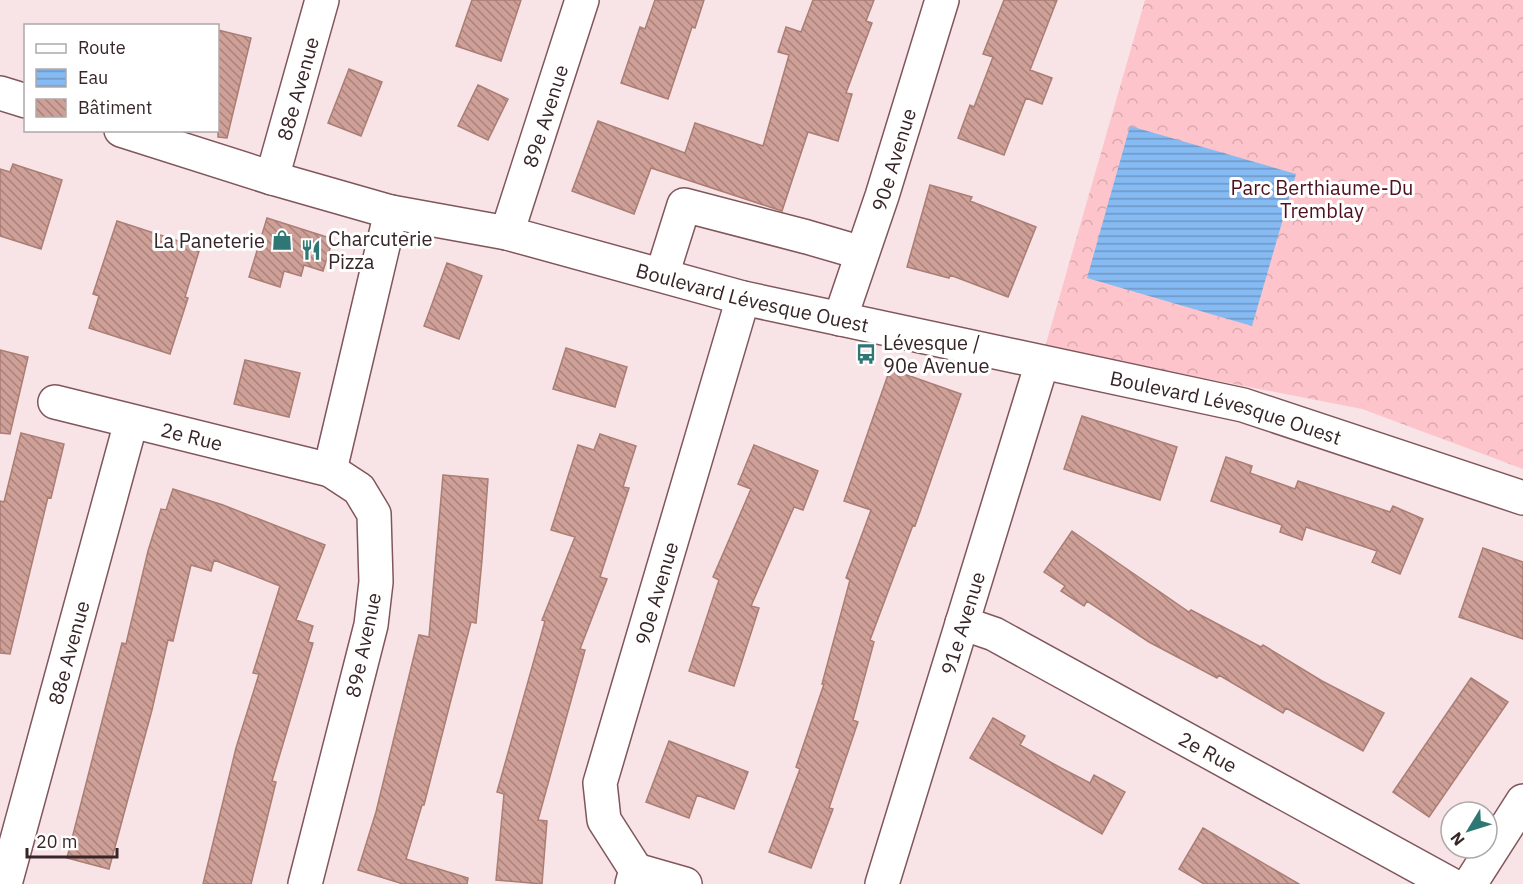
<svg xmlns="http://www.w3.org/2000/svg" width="1523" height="884" viewBox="0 0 1523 884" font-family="'IBM Plex Sans',sans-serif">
<defs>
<pattern id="forest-crowns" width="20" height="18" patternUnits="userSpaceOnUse" patternTransform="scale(1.5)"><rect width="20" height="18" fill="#fdc5cb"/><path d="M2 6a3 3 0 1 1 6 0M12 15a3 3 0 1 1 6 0" fill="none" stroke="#d9a9ae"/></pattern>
<pattern id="water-rules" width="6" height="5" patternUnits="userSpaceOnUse" patternTransform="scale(1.5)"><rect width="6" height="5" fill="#86baf3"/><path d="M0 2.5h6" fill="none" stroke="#6e97c5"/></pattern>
<pattern id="building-back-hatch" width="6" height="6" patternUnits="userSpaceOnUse" patternTransform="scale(1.5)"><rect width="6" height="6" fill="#cea097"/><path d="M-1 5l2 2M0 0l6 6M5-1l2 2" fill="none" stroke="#a8827b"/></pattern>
</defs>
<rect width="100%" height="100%" fill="#f8e4e6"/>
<!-- forest -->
<path fill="url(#forest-crowns)" d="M1145,0h378v469l-161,-60 -317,-62z"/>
<!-- water -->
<path fill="url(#water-rules)" d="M1130,126l166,48 -44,152 -165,-48z"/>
<!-- building -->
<path fill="url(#building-back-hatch)" stroke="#aa7e75" stroke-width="1.5" d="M472,0h49l-20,61 -45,-15z
M655,0h49l-9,28 -3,-1 -24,72 -47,-16 19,-56 5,2z
M813,0h61l-8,21 6,2 -26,70 6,1 -14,47 -30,-9 -26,79 -131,-43 -17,46 -62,-23 26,-70 87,32 10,-30 68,23 26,-91 -11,-3 8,-25 15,5z
M1004,0h53l-27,70 22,8 -10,26 -16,-6 -22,57 -46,-17 12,-33 4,2 19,-50 -10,-3z
M218,30l33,8 -24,100 -9,-1z
M349,69l33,13 -21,54 -33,-13z
M478,85l30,14 -20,41 -30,-14z
M13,164l49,16 -21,69 -41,-13v-67l10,3z
M930,185l42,12 -2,4 66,26 -28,70 -58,-22 -1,3 -42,-11z
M267,218l66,21 -10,32 -19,-6 -3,11 -17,-5 -4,16 -31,-10z
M117,221l83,27 -15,49 3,1 -18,56 -81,-26 10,-32 -6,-2z
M447,263l35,13 -23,63 -35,-13z
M566,348l61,19 -12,40 -62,-18z
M0,350l28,7 -18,77 -10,-1z
M245,360l55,13 -11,44 -55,-13z
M890,369l71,25 -46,132 -2,-1 -43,115 4,2 -21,78 5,2 -29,86 4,1 -22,59 -42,-16 31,-83 -4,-2 28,-83h-2l28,-104 -4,-2 25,-68 -27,-9z
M1082,416l95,31 -17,53 -96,-31z
M21,433l43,11 -13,54 -3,-1 -38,157 -10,-1v-152l4,1z
M600,434l36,12 -13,41 6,1 -29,89 7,2 -27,70 5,1 -47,170 9,1 -5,63 -46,-4 8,-86 -7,-2 48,-171 -3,-1 33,-83 -24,-7 27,-85 16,5z
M754,445l64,26 -15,39 -9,-3 -43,99 8,2 -25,78 -45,-15 30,-91 -6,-3 38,-88 -13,-5z
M1226,457l26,9 -2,7 45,16 3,-8 92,31 3,-6 30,13 -23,55 -28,-12 5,-11 -71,-24 -4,13 -22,-8 2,-7 -71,-24z
M443,475l45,4 -6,81 -6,63 -5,-1 -47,183h-2l-16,54 62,19 -1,6h-64l-45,-14 18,-58 43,-177 10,2z
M173,489l50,16 102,40 -29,75 17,6 -5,16 5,1 -41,138 4,1 -25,102h-48l33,-136 23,-74 -6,-1 27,-87 -66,-26 -3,11 -20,-6 -18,76 -5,-1 -16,70 -43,159 -42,-11 55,-215 4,1 22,-93 13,-42 5,1z
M1072,531l117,81 2,-2 70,37 2,-2 59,36 62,32 -21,38 -77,-43 -3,5 -64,-38 -2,3 -68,-36 -62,-41 -3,5 -23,-15 4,-5 -21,-14z
M1483,548l40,14v77l-64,-22z
M1471,678l37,24 -79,115 -36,-25z
M993,718l32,18 -5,9 41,23 29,15 4,-8 31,17 -23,42 -132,-76z
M669,741l79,31 -14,37 -37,-14 -8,23 -43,-16z
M1203,828l96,56h-95l-25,-15z"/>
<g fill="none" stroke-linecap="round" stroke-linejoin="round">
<!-- minor casing -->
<g stroke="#80565b" stroke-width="36">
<g id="minor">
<path d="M0,93l26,8"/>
<path id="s1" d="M121,130l151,48 119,34 116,21 236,65 500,107 280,93"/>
<path id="s2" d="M272,178l50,-178"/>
<path id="s3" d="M507,233l75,-233"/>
<path d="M662,275l22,-70 123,32 55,16"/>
<path id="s4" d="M840,319l42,-123 60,-196"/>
<path id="s5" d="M55,402l275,68 29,19 15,25 2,68 -5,43 -66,259"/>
<path d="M330,470l61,-258"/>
<path id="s6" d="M962,623l32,11 456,250"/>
<path d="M636,870l49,14"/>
<path id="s7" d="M5,884l126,-462"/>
<path id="s8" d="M632,884l4,-14 -32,-50 -4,-37 143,-485"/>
<path id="s9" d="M882,884l160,-521"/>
<path d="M1470,884l53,-83"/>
</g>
</g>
<!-- minor -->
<use href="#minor" stroke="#fff" stroke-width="33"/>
</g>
<!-- icons -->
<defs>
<g id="shop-bare" transform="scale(1.62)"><path d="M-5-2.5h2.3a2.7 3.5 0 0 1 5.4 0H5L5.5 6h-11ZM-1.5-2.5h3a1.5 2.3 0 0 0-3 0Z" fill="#2e7774" stroke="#fff" stroke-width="2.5" paint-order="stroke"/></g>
<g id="restaurant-bare" transform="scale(1.62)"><path d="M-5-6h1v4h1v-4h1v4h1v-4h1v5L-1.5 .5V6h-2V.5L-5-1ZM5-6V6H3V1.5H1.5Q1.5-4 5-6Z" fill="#2e7774" stroke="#fff" stroke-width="2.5" paint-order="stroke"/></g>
<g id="bus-bare" transform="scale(1.62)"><path d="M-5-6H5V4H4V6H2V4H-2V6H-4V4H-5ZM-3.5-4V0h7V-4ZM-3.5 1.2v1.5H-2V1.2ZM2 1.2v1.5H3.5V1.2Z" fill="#2e7774" stroke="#fff" stroke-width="2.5" paint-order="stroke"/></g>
</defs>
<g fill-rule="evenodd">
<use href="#shop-bare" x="282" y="240"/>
<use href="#restaurant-bare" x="311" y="250"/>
<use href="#bus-bare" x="866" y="354"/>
</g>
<g text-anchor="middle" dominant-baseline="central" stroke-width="6" stroke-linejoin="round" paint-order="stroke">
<!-- street labels -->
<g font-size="20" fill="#372527" stroke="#fff">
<text stroke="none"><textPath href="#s2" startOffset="93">88e Avenue</textPath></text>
<text stroke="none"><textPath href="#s3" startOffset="123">89e Avenue</textPath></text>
<text stroke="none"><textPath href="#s4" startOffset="168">90e Avenue</textPath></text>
<text stroke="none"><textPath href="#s1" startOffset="654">Boulevard Lévesque Ouest</textPath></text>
<text stroke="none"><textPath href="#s1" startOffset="1140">Boulevard Lévesque Ouest</textPath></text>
<text stroke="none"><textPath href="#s5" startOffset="141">2e Rue</textPath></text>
<text stroke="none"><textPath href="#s8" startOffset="309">90e Avenue</textPath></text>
<text stroke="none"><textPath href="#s9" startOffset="273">91e Avenue</textPath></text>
<text transform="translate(363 645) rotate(-78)">89e Avenue</text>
<text stroke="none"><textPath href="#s7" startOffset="240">88e Avenue</textPath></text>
<text stroke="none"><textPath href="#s6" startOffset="278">2e Rue</textPath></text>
</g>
<!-- park labels -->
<g font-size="20" fill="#4e0f1e" stroke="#fff">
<text x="1322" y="187">Parc Berthiaume-Du<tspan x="1322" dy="23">Tremblay</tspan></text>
</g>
<!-- poi labels -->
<g font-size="20" fill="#372527" stroke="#fff" text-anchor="start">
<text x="328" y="238">Charcuterie<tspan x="328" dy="23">Pizza</tspan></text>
<text x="265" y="240" text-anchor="end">La Paneterie</text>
<text x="883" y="342">Lévesque /<tspan x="883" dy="23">90e Avenue</tspan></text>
</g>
</g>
<!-- legend -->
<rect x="24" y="24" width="195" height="108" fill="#ffffff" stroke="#afa8a9" stroke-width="1.5"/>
<rect x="36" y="44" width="30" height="9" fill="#ffffff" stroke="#afa8a9" stroke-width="1.5"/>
<text x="78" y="54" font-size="18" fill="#372527">Route</text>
<rect x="36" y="69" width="30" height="18" fill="url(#water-rules)" stroke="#afa8a9" stroke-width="1.5"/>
<text x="78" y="84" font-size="18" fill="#372527">Eau</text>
<rect x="36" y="99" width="30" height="18" fill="url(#building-back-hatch)" stroke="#afa8a9" stroke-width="1.5"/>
<text x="78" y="114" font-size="18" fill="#372527">Bâtiment</text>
<!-- north arrow -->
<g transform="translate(1469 830) rotate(232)"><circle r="28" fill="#ffffff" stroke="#afa8a9" stroke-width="1.5"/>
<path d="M0-4.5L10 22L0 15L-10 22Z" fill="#2e7774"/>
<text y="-9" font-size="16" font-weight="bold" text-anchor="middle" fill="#372527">N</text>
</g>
<!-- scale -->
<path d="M27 848v9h90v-9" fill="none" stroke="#372527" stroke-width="3"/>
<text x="36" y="848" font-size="18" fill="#372527" stroke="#ffffff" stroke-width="4.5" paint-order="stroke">20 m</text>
</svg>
